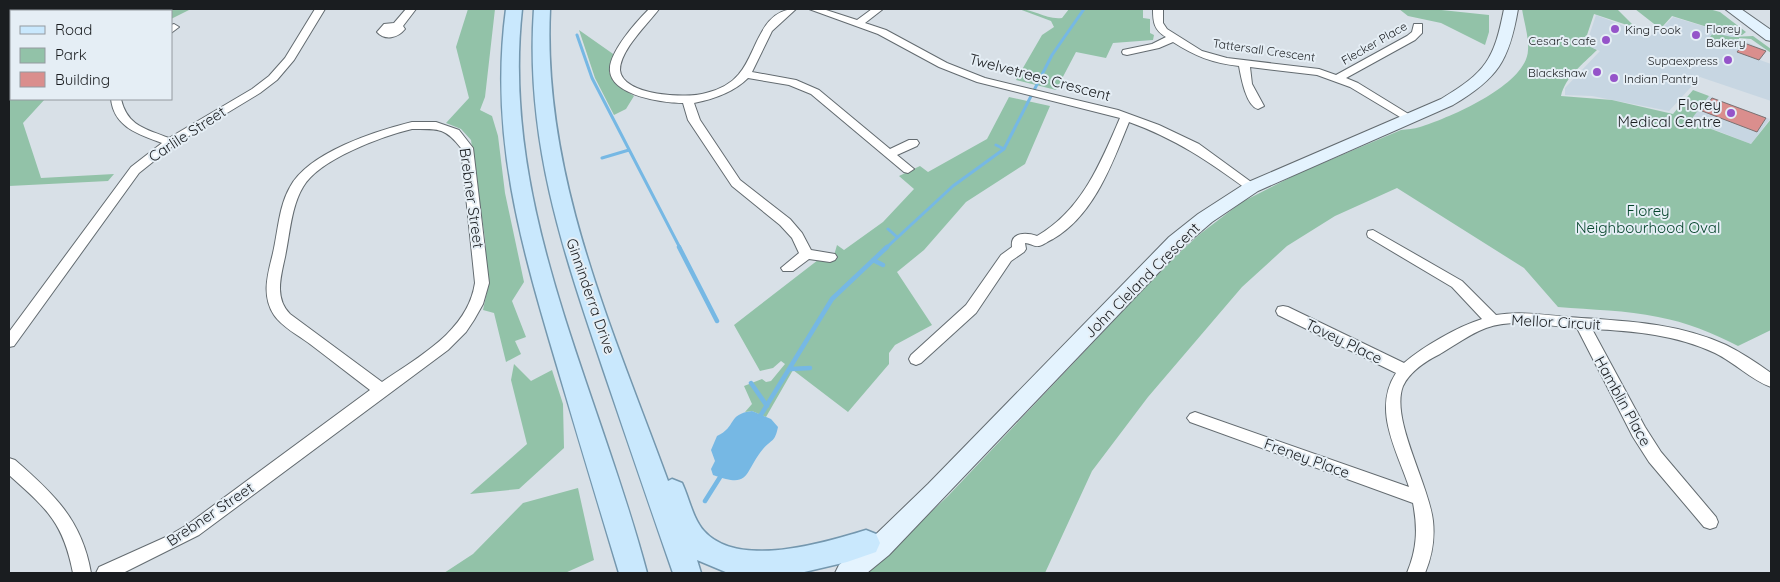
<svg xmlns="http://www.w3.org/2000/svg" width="1780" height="582" viewBox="0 0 1780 582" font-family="Quicksand,sans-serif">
<rect width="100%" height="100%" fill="#d8e0e7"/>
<!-- built -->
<path fill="#c7d6e2" d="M1596,15l54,21 14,-10 9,-9 59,18 34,16 -6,9 11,4v37l-71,-24 -31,34 -77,-15 -27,-1v-7l35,-37 -14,-6z
M1709,96l61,23 -19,25 -61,-24z"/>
<!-- green -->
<path fill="#92c2a8" d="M9,9h182l-20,10v-8h-160v88h34l-22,24 18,55 73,-4 -6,7 -99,5z
M468,9h27l-10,88 -5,13 12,6 6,20 7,57 19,89 -12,19 14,36 -11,4 6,13 -15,8 -12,-49 -11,-3 5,-23 -3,-48 -14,-99 -10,-11 -15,-6 23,-25 -13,-51z
M1019,9c15,0 27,11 43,9l7,-9h74v9l7,1v14l4,2 -1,5 -40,3 -7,15 -30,-6 -20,38 -40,-10 26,-45 12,-8 -3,-6z
M1399,9h33l57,6v17l-4,13 -44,-22 -33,-7z
M1522,9h95l19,19 -42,-14 -10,30 13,6c-14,14 -32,27 -36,46l51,4 61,14 20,-24 16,6 -19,25 61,23 20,-25v211l-33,16c-25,-13 -52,-24 -80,-29 -32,-7 -66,-7 -100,-10l-34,-39 -127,-80 -62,28 -48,30 -45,41 -94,110 -56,74 -47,102h-179l82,-77 224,-237 28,-25 42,-32 57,-29 102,-43c6,-1 13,-1 19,-3 29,-9 107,-42 108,-77 1,-13 -4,-28 -6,-41z
M1635,9h74l11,3 26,20 -4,3h-9l-61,-19 -9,10 -5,1z
M579,30l37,26 -7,16 8,13 17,11 -8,13 -12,6 -19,-37z
M1713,33l19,4 21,-1 18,13v4l-20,-14 -12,-1v9c-9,1 -22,-4 -29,-10z
M1009,97l41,9 -25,58 -59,38 -42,48 -27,22 35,53 -37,20 -6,8v11l-41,48 -55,-42 -27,47 -14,-6 -7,1 7,-8 -8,-18 18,-7 4,3 5,-1 14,-17 -4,-3 -8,7 -13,3 -26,-46 84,-65 15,-1 4,-14 7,5 39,-28 31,-33 -15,-13 21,-10 8,6 59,-33z
M514,364l17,17 21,-11 11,34 1,44 -45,41 -49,5 57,-50 -16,-64z
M578,488l16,72 -29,13h-121l29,-19 50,-51z"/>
<!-- water -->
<path fill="#76b8e4" d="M752,411l19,8 7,8c-3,15 -6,12 -15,22 -20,24 -11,40 -50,26l-2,-6 4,-8 -4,-11 6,-14c20,-9 10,-22 35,-25z"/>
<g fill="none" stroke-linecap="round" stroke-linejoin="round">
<!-- stream-far1 -->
<path stroke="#76b8e4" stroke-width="3" d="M9,13l3,-4
M577,35l15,43 88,170
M996,145l8,4
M602,158l27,-8
M888,229l9,8
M886,248l67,-62 51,-37 48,-94 32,-46"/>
<!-- stream -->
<path stroke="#76b8e4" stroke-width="4.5" d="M679,247l38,74
M873,260l10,5
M791,369l19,-1
M751,383l16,23
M759,418l73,-119 55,-52
M705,501l17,-27"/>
</g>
<!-- building -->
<path fill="#da8e8d" stroke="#7c7171" d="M1744,43l22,8 -7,9 -22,-8z
M1712,98l54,20 -9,14 -55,-21z"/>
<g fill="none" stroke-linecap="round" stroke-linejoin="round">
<!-- street casing -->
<g stroke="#636b70" stroke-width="2">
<path id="street" d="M315,9h10l-31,51 -17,20 -17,13 -86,52 -35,28 -125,173 -5,1v-15l122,-165 31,-24c-24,-9 -48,-16 -51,-44h10c6,27 25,30 48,39l83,-49 17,-13 16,-18z
M406,9h10l-13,17 2,3c-7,9 -20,12 -28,3l7,-8 10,-1z
M649,9h10c-11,15 -39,41 -39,61 2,26 68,29 86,23 12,-3 25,-9 33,-19 18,-21 21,-65 57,-65l-24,22 -20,41 44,8 23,10 71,59 19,-9h8l2,3 -2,3 -20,9 17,14 -6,4 -4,-1 -93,-78 -22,-9 -41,-7c-14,14 -34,21 -54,25l6,17 40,60 50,39 12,14 9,17 24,4 2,3 -2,3 -5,2 -21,-3 -16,12h-10l-2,-3 18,-15 -7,-15 -12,-13 -48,-39 -44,-66 -5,-17c-19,0 -71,-7 -73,-32 -2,-18 27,-50 39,-62z
M809,9h14l34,11 15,-11h11l-18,14 21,7 61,33 38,15 133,32 41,15 40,19 59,43 -6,4 -4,-1c-40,-29 -72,-51 -119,-68 -17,42 -35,93 -76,117 -5,2 -9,6 -14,7 -5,1 -9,-3 -14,-3l1,6 -2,3 -13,9 -35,52 -55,50 -5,2 -5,-2 -2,-4 2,-4 55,-50 35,-50 11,-8c-2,-15 14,-15 25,-11 45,-26 63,-72 83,-118l-143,-36 -38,-15 -61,-33z
M1153,9h10v14l4,6 35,22 25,7 92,11 17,6 71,-39 5,-4 2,-8h8v9l-7,7 -69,38 12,5 57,35 -6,3 -4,-1 -55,-33 -33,-12 -67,-8 2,17 12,22 -6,3c-12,-3 -17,-32 -19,-43 -27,-3 -44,-10 -66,-24l-14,6 -32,7 -4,-1 -1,-2 1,-2 29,-6 14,-7c-12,-7 -13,-15 -13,-28z
M174,24l5,3 -8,6v-8z
M412,122h24l23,8 14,18 16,135 -6,21 -9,16 -8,12 -18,18 -249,185 -76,38h-27l3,-6 69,-31 19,-11 183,-135c-20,-15 -40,-31 -60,-46 -12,-9 -28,-17 -36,-29 -13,-20 -6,-41 -1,-62 5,-22 6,-47 17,-66 19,-35 86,-56 122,-65zM412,129c26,0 33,-2 49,19l14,135c-7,48 -57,74 -93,99l-92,-68c-16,-16 -9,-38 -5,-57 5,-23 6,-50 18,-70 16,-28 80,-51 109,-58z
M1373,230l89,51 34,34c24,-4 48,0 72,2 54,4 108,5 158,28 16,8 31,18 45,28v14c-20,-7 -37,-25 -56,-34 -38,-18 -81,-22 -123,-24l53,98 16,25 55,65 2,5 -2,5 -6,2 -6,-2 -55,-65 -16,-25 -56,-109c-30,-2 -62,-10 -91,0 -16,6 -31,17 -46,26 -14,7 -30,17 -37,32 -13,33 26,98 30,135 2,19 -1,35 -8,52h-18c10,-24 11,-44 6,-70l-223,-81 -3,-4 3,-4 5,-2 214,75c-12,-37 -37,-77 -13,-114l-118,-58 -2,-4 2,-4 5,-1 5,1 116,56c20,-17 53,-36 78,-44l-30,-32 -84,-50 -1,-3 1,-3z
M9,458l6,2c39,34 67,60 76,113h-18c-10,-51 -26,-64 -64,-98z"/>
</g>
<!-- secondary casing -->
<g stroke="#636b70" stroke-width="2">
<path id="secondary" d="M1504,9h14c-9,52 -20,69 -65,96l-195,86 -46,31 -29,25 -294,308 -22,18h-32l4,-8 32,-26 57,-55 241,-247 29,-23 48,-31 195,-84c45,-27 53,-39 63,-90z
M1725,9h16l30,21v11l-5,-1z"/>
</g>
<!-- primary casing -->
<g stroke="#7497ae" stroke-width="3">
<path id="primary" d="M506,9h16c-22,198 76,378 125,564h-28c-21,-69 -42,-138 -62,-207 -36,-121 -68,-230 -51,-357z
M534,9h16c-8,166 62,319 118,472l4,-2 10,4c7,15 11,36 22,48 34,38 120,12 162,-1l10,4 4,9 -4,9 -29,10 -47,11h-72l-31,-13 4,13h-28c-24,-68 -47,-136 -70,-204 -41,-121 -78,-230 -69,-360z"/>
</g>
<!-- street -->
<use href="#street" fill="#fff" fill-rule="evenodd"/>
<!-- secondary -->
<use href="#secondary" fill="#e4f3fe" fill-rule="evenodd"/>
<!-- primary -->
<use href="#primary" fill="#c9e8fd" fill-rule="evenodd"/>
</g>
<!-- markers -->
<g fill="#9554c9" stroke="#e5eef5" stroke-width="2">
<circle cx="1615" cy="29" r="5"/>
<circle cx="1696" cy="35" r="5"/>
<circle cx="1606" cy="40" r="5"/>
<circle cx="1728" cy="60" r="5"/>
<circle cx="1597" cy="72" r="5"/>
<circle cx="1614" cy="78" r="5"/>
<circle cx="1731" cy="113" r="5"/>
</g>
<g text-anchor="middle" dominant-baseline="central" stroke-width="4" stroke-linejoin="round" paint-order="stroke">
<!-- far-poi labels -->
<g font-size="12" fill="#1a1d20" stroke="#e5eef5" text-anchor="start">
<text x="1706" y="28">Florey<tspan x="1706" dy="14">Bakery</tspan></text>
<text x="1625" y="29">King Fook</text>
<text x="1596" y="40" text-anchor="end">Cesar's cafe</text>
<text x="1718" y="60" text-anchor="end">Supaexpress</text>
<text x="1587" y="72" text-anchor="end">Blackshaw</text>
<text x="1624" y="78">Indian Pantry</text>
</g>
<!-- far-street labels -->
<g font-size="12" fill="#1a1d20" stroke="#e5eef5">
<text transform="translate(1374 43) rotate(-30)">Flecker Place</text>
<text transform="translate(1264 50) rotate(8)">Tattersall Crescent</text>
</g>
<!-- street labels -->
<g font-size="15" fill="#1a1d20" stroke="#e5eef5">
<text transform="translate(1040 77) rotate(15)">Twelvetrees Crescent</text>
<text transform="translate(187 134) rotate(-33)">Carlile Street</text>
<text transform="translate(472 198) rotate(82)">Brebner Street</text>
<text transform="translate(1142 280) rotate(-45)">John Cleland Crescent</text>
<text transform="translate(591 296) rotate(71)">Ginninderra Drive</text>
<text transform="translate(1556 322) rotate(3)">Mellor Circuit</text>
<text transform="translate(1344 341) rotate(26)">Tovey Place</text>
<text transform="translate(1623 401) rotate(61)">Hamblin Place</text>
<text transform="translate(1307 458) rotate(20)">Freney Place</text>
<text transform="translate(210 514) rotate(-34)">Brebner Street</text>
</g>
<!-- poi labels -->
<g font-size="15" fill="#1a1d20" stroke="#e5eef5" text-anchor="end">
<text x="1721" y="104">Florey<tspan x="1721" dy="17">Medical Centre</tspan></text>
</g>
<!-- park labels -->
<g font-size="15" fill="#05442b" stroke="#e5eef5">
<text x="1648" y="210">Florey<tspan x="1648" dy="17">Neighbourhood Oval</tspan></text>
</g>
</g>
<!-- border -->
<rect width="1780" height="582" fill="none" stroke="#1a1d20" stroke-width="20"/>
<!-- legend -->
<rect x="10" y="10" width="162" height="90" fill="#e5eef5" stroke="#949aa0"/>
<rect x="20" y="26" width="25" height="8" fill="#c9e8fd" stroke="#949aa0"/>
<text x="55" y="35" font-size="15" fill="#1a1d20">Road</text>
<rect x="20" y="48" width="25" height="15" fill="#92c2a8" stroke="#949aa0"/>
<text x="55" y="60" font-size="15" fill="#1a1d20">Park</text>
<rect x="20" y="72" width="25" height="15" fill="#da8e8d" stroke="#949aa0"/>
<text x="55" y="85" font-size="15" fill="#1a1d20">Building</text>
</svg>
